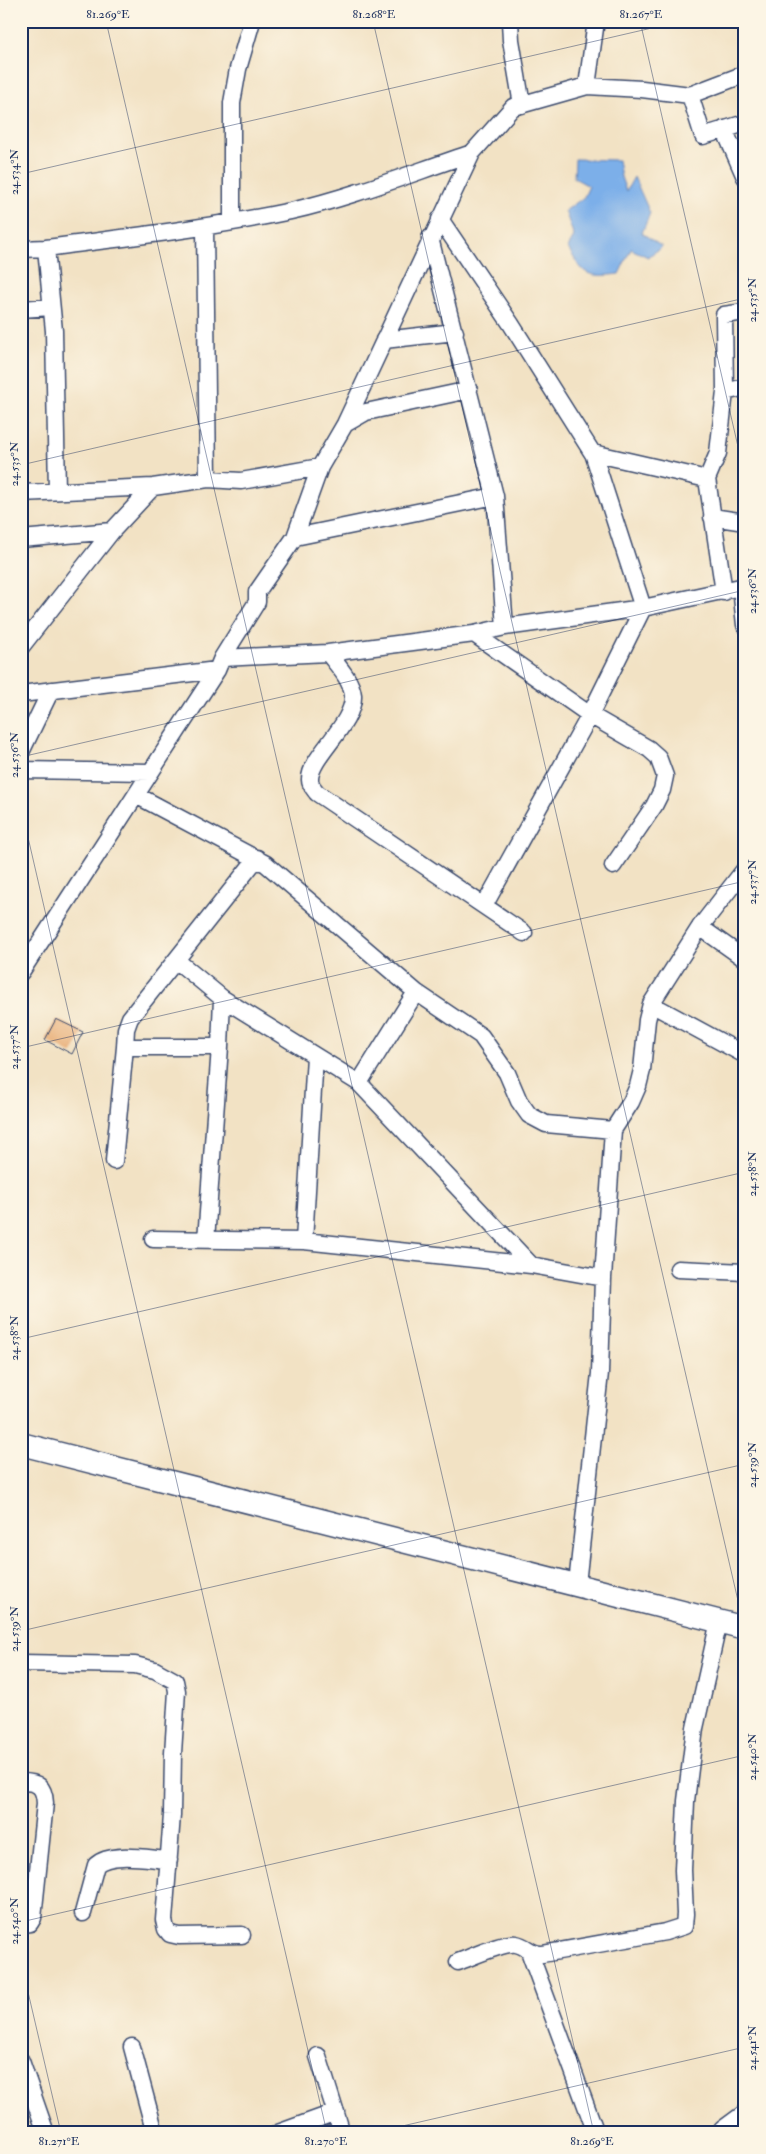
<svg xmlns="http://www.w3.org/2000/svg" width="766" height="2154" viewBox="0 0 766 2154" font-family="'IM FELL Double Pica',serif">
<rect width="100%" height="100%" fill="#fcf5e5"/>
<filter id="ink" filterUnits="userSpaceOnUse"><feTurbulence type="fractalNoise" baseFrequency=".02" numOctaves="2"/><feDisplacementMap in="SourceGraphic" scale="10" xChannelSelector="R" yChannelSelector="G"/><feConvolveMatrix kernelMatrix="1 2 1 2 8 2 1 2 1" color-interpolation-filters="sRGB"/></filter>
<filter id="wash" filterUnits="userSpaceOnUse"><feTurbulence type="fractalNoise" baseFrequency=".0096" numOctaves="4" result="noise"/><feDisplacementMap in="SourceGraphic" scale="20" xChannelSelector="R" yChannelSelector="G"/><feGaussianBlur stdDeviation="1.12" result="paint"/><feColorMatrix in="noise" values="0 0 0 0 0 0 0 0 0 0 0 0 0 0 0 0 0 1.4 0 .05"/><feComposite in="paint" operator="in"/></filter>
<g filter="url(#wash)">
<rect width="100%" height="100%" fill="#f2e2c4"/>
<!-- water -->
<path fill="#7bafe9" stroke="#4b6fa4" d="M575,159l43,1 3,17 5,14 8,-14 16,36 -8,20 20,14 -14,10 -17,-8 -12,25c-33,4 -35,1 -51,-26l6,-12 -9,-25 19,-14 5,-11 -15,-8z"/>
<g id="blocks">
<!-- building -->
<path fill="#e8af78" d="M56,1019l27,13 -11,22 -27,-14z"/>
</g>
</g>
<g filter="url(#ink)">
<use href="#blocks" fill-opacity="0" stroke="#3b4a6d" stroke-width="1"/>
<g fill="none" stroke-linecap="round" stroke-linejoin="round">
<!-- street casing -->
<g stroke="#3b4a6d" stroke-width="19">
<path id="street" d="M510,21l1,19 11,65
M587,86l9,-65
M690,95l55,-21
M724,129l21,48
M440,219l71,105 84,133
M232,222v-119l6,-34 14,-48
M205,227l3,252
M430,238l65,258
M46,248l8,83 3,160
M21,249l25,-1c82,-11 164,-20 245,-37 61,-14 121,-38 181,-58
M21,309l30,-2
M384,340l71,-8
M745,387l-20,5 -7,61 -11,26 -114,-26 50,155 102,-22
M725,392l-1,-77 21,-3
M345,424l21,-12 103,-22
M320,467l25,-43 127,-271 41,-46 74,-21 55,3 48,6 13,41 42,-13
M707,479l17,113
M21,493l132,-6 55,-8 33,2 79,-14 -25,70 -38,55v10l-35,56 106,-5 146,-19 31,-7 138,-19
M712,517l33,5
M295,537l200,-41 10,131
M21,539l91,-8
M741,588l4,37
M474,634l116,81 59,34 9,8 7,19 -3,14 -8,16 -41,60
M21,647l91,-116 41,-44
M328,653c9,12 23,26 25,42 2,29 -44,62 -43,85 0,5 4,9 7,13l207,140
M21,694l196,-24
M21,752l30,-62
M21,770l129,2
M136,795l130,69 150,128
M484,906l106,-191 53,-107
M700,927l45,32
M21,972l196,-302 5,-12
M222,998l-46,-38 81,-102
M651,1004l94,51
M125,1047l1,-18 4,-11 46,-58
M359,1083l57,-91 65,44 26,37 12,28 10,14 17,9 67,6 -10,148 -3,95 -23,211
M613,1130l18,-28 7,-16 4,-16 5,-50 4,-16 49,-77 45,-58
M114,1161l11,-114h95l2,-49 137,85 172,182
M153,1239l151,2 227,24 72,13
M206,1240l14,-193
M304,1241l11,-185
M678,1269l67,3
M21,1663l114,2 20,5 20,11 2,10 -4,62 -1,62 -8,105 2,9 4,5 9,2 63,-1
M21,1782c17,0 23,4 24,21l-12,115 -3,5 -9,1
M83,1913l13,-48c15,-14 53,-6 73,-5
M529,1951l67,182
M458,1962c14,-5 46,-20 58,-18 11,2 15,11 26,10l123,-22 19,-6 1,-12 -2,-44 3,-69 9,-73 24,-107
M132,2047l23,86
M318,2056l24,77
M21,2061l25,72
M278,2133l58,-21"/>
</g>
<!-- secondary casing -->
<g stroke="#3b4a6d" stroke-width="25">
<path id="secondary" d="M21,1444l724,184"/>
</g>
<!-- primary casing -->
<g stroke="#3b4a6d" stroke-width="29">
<path id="primary" d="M726,2133l19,-14"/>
</g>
<!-- street -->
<use href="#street" stroke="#fff" stroke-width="16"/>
<!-- secondary -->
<use href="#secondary" stroke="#fff" stroke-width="22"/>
<!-- primary -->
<use href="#primary" stroke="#fff" stroke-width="26"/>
</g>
</g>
<!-- ticks -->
<path fill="none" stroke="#1b2f5e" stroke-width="1" stroke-opacity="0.45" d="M106,21l488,2112M373,21l372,1610M640,21l105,456M21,174l661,-153M21,465l724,-167M21,757l724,-167M21,807l306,1326M21,1048l724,-167M21,1339l724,-167M21,1631l724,-167M21,1922l724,-167M21,1962l40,171M372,2133l373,-86"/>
<!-- margin -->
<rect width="766" height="2154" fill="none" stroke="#fcf5e5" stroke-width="55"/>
<rect x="28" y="28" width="710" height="2098" fill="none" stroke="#1b2f5e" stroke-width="2"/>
<g font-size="12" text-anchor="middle" fill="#1b2f5e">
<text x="108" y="18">81.269°E</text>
<text x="374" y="18">81.268°E</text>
<text x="641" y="18">81.267°E</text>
<text transform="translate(14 172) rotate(-90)" y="4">24.534°N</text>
<text transform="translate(752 300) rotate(-90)" y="4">24.535°N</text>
<text transform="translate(14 464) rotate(-90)" y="4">24.535°N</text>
<text transform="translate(752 591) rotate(-90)" y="4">24.536°N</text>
<text transform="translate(14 755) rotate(-90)" y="4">24.536°N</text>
<text transform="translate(752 882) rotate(-90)" y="4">24.537°N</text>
<text transform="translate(14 1047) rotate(-90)" y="4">24.537°N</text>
<text transform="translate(752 1174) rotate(-90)" y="4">24.538°N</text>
<text transform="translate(14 1338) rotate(-90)" y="4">24.538°N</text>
<text transform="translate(752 1465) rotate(-90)" y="4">24.539°N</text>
<text transform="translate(14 1629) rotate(-90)" y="4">24.539°N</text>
<text transform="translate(752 1757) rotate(-90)" y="4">24.540°N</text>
<text transform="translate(14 1921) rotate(-90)" y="4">24.540°N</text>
<text transform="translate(752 2048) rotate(-90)" y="4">24.541°N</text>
<text x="59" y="2145">81.271°E</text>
<text x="326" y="2145">81.270°E</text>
<text x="592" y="2145">81.269°E</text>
</g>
</svg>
